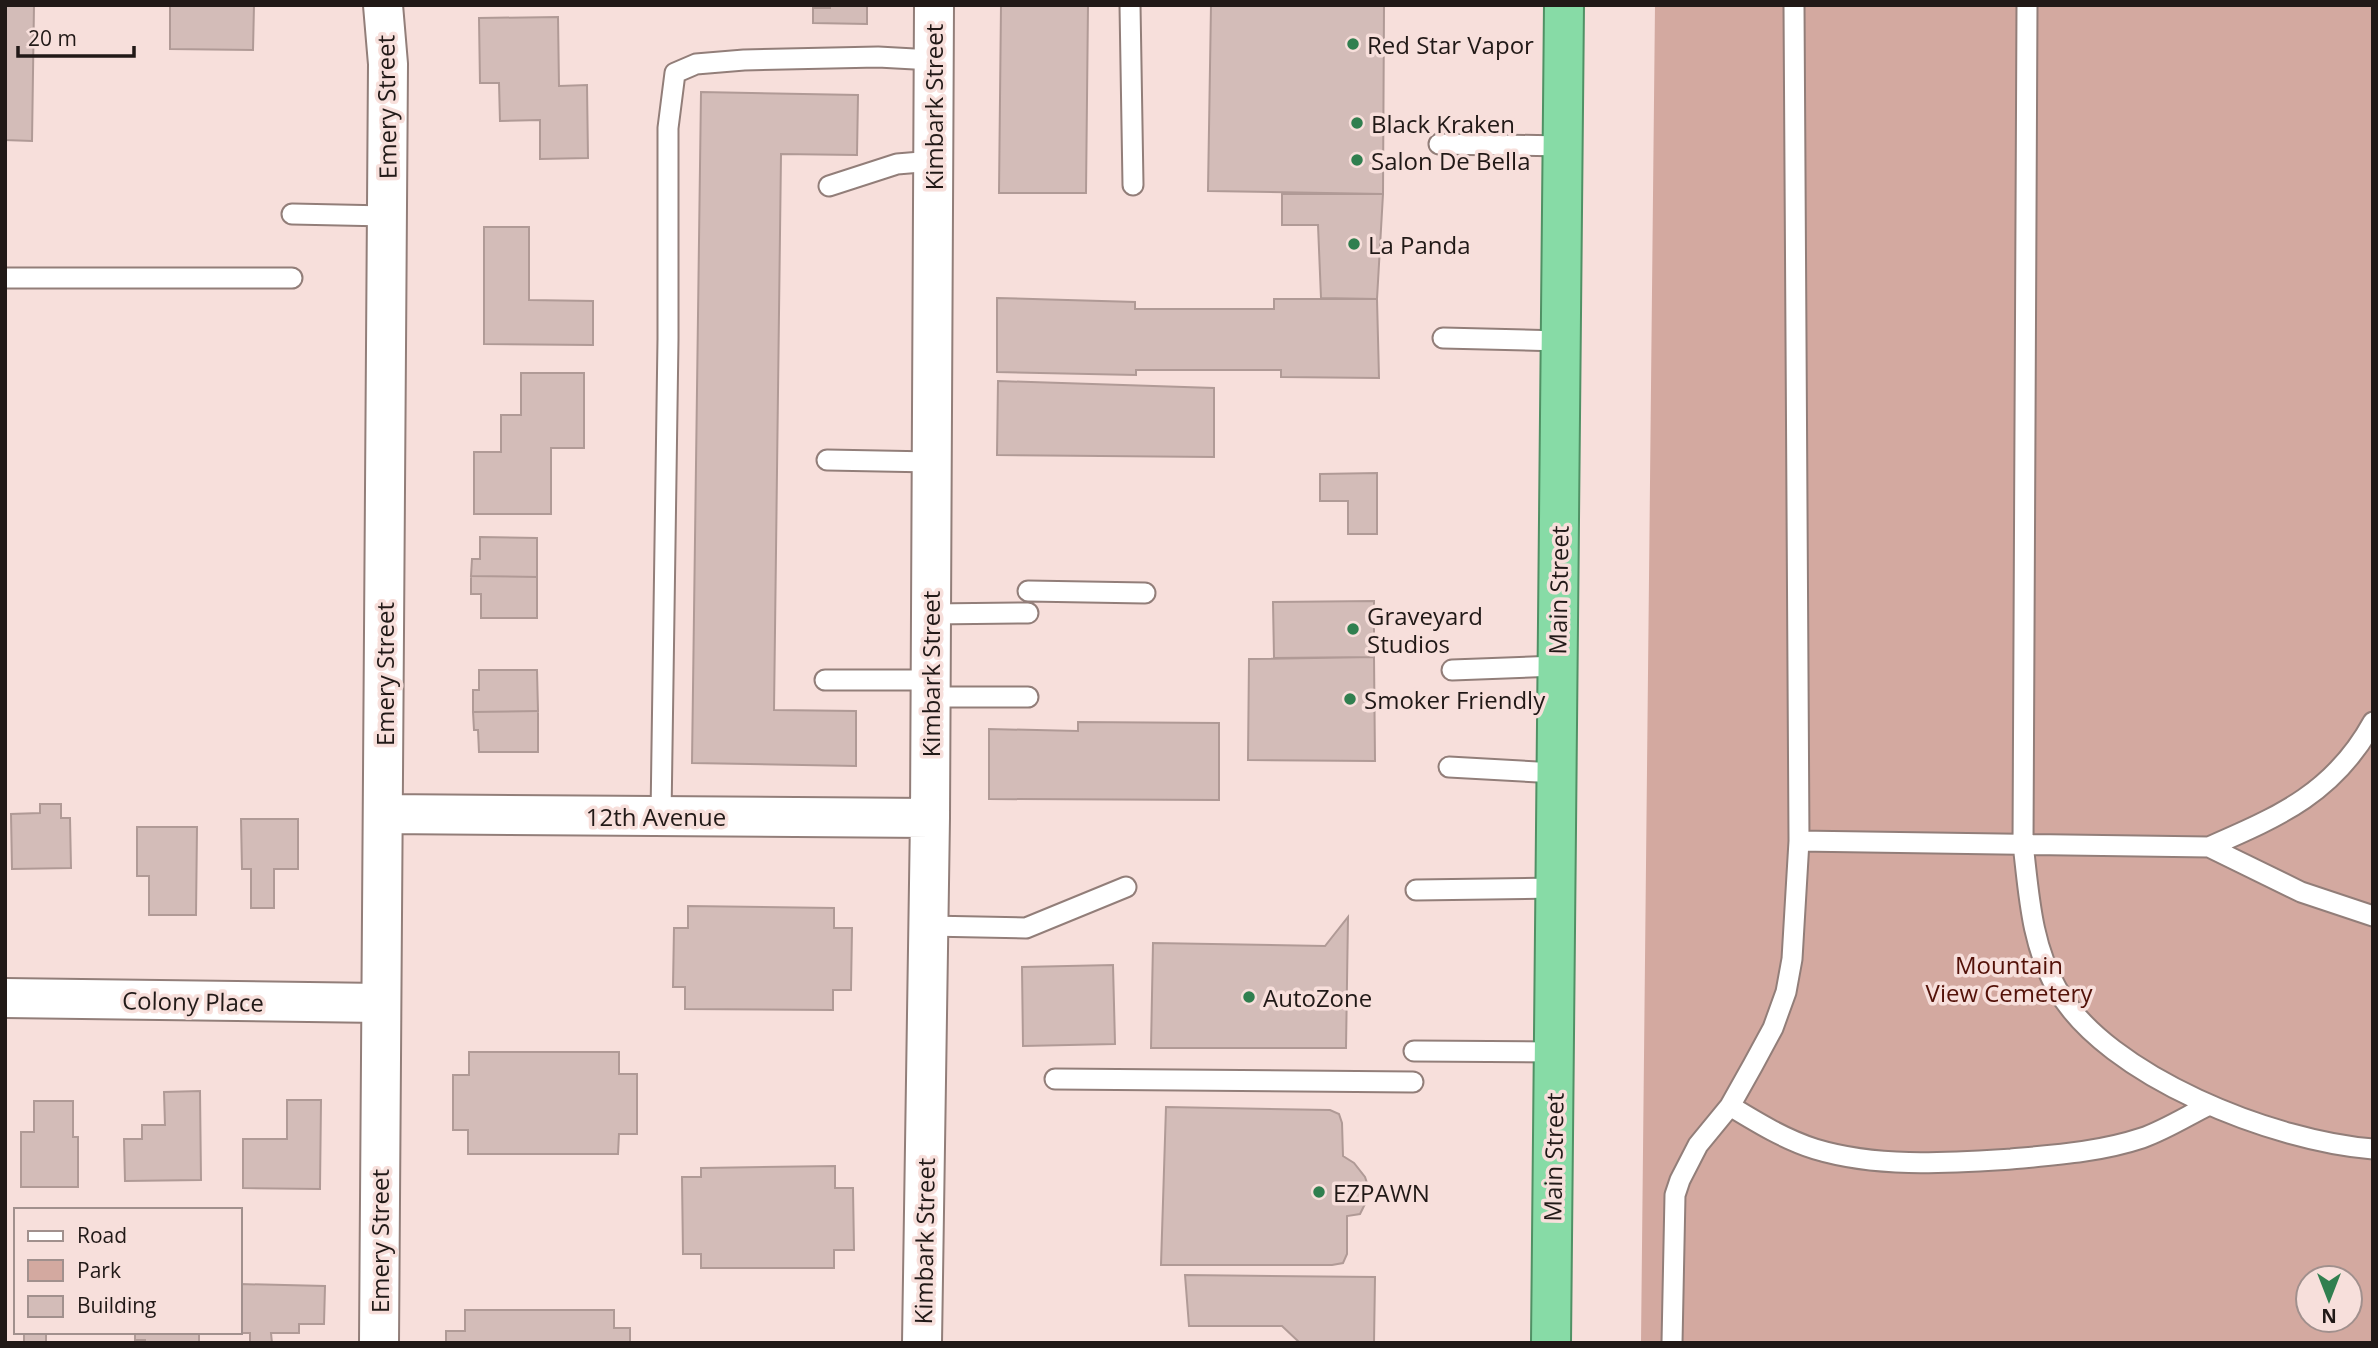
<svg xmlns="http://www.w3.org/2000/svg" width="2378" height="1348" viewBox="0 0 2378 1348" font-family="'Open Sans',sans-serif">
<rect width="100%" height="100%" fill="#f7dfdb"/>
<!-- green -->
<path fill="#d3a9a0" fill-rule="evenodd" d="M1655,5h718v1338h-732zM2308,1278h42v42h-42z"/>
<!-- building -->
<path fill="#d3bcb8" stroke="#b09a96" stroke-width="2" d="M5,5h29l-2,136 -27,-1z
M170,5h84l-1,45 -83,-1z
M830,5h37v19l-54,-1v-15h17z
M1001,5h87l-2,188h-87z
M1211,5h173l-1,189 -175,-3z
M558,17l1,69 28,-1 1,73 -48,1v-39l-40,1 -1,-38h-19l-1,-65z
M701,92l157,3 -1,60 -76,-1 -7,556 82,1v55l-164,-3z
M1282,194h101l-6,105 -56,-1 -3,-73h-36z
M484,227h45v73l64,1v44l-109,-1z
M997,298l138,4v7h139v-10h103l2,79 -98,-1v-7h-145v5l-139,-3z
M521,373h63v75h-33v66h-77v-62h27v-37h20z
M998,381l216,7v69l-217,-2z
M1377,473v61h-29v-33h-28v-27z
M480,537l57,1v39l-66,-1 1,-17h8z
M471,576l66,1v41h-56v-24h-10z
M1374,601v56l-100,1 -1,-56z
M1374,657l1,104 -127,-1 1,-101z
M479,670h58l1,41 -65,1v-22h6z
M538,711v41h-59l-1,-22h-4l-1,-18z
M1078,722l141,1v77l-230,-1v-70l89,2z
M40,804h21v14h9l1,50 -59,1 -1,-55 29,-1z
M241,819h57v50h-24v39h-23v-39h-9z
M137,827h60l-1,88h-47v-39h-12z
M688,906l146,2v20h18l-1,62h-18v20l-148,-1v-22h-12l1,-59h14z
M1348,917l-2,131h-195l2,-105 172,3z
M1113,965l2,79 -92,2 -1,-79z
M469,1052h150v22h18v60h-18l-1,20h-150v-24h-15v-55h16z
M200,1091l1,89 -76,1 -1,-42h18v-14h23l-1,-33z
M287,1100h34l-1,89 -77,-1v-49h44z
M34,1101h39v36h5v50h-57v-55h13z
M1166,1107l164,3 9,4 3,9 1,33 11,7 11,14 4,12 -2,11 -7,14 -13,2v38l-4,9 -11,2h-171z
M835,1166v22h18l1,62h-20v18h-133v-14h-18l-1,-77h19v-9z
M1185,1275l190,2 -1,66h-74l-18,-17h-93z
M240,1284l85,2 -1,38h-25v9h-28l1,10h-22v-10h-11z
M465,1310h149v18h16v15h-184v-12h19z
M24,1332h46v1h-24v10h-22z
M135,1332h64v11h-54v-3h-10z"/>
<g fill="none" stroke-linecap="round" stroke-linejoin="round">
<!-- service casing -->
<g stroke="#927e79" stroke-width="23">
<path id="service" d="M1130,5l3,180
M1794,5l5,836 410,6c71,-31 125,-54 164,-125
M2027,5l-4,839c6,50 8,100 34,145 50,88 219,153 316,160
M1439,144l124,2
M829,186l68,-22 36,-3
M292,214l95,2
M5,278h287
M1443,338l118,3
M827,460l105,2
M1028,591l117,2
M931,614l97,-1
M1452,670l105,-4
M825,680h105
M930,697h98
M1449,767l107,6
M661,816l7,-477v-211l7,-55 21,-9 48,-4 134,-3 55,3
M2209,847l92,45 72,24
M1416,890l139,-2
M928,926l98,2 100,-41
M1414,1051l140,1
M1055,1079l358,3
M1730,1106c28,17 54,33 85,43 63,19 131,14 196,10 44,-4 89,-7 131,-21 23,-8 45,-22 67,-33
M1672,1343l3,-148 5,-15 18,-35 32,-39 23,-41 20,-37 13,-36 6,-33 7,-118"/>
</g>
<!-- minor casing -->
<g stroke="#927e79" stroke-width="42">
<path id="minor" d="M383,814l547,4
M5,998l376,5
M379,1343l9,-1279 -5,-59
M922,1343l8,-525 4,-813"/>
</g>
<!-- trunk casing -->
<g stroke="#509165" stroke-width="42">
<path id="trunk" d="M1551,1343l13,-1338"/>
</g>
<!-- service -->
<use href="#service" stroke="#fff" stroke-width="19"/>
<!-- minor -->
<use href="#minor" stroke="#fff" stroke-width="38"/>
<!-- trunk -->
<use href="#trunk" stroke="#87dba6" stroke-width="38"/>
</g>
<!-- markers -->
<g fill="#307f4f" stroke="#f7dfdb" stroke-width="2.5">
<circle cx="1353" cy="44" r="7"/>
<circle cx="1357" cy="123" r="7"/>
<circle cx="1357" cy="160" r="7"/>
<circle cx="1354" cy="244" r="7"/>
<circle cx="1353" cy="629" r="7"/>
<circle cx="1350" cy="699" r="7"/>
<circle cx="1249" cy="997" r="7"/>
<circle cx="1319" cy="1192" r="7"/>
</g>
<g text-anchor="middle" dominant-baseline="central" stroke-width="7" stroke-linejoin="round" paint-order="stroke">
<!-- poi labels -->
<g font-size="24" fill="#211917" stroke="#f7dfdb" text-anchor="start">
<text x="1367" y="44">Red Star Vapor</text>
<text x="1371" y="123">Black Kraken</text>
<text x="1371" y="160">Salon De Bella</text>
<text x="1368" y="244">La Panda</text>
<text x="1367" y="615">Graveyard<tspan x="1367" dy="28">Studios</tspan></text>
<text x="1364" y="699">Smoker Friendly</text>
<text x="1263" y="997">AutoZone</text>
<text x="1333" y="1192">EZPAWN</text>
</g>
<!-- street labels -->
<g font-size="24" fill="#211917" stroke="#f7dfdb">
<text transform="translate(386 107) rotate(-91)">Emery Street</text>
<text transform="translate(933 107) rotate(-90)">Kimbark Street</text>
<text transform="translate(1558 590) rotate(-89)">Main Street</text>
<text transform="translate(384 674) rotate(-90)">Emery Street</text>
<text transform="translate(930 674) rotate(-90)">Kimbark Street</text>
<text x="656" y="816">12th Avenue</text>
<text transform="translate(193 1001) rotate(1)">Colony Place</text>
<text transform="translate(1553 1157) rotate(-89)">Main Street</text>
<text transform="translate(379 1241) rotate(-90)">Emery Street</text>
<text transform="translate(924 1241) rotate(-89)">Kimbark Street</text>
</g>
<!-- park labels -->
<g font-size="24" fill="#531108" stroke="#f7dfdb">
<text x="2009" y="964">Mountain<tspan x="2009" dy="28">View Cemetery</tspan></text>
</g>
</g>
<!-- border -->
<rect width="2378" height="1348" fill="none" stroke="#211917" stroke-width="14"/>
<!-- legend -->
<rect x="14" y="1208" width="228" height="126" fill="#f7dfdb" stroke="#a1908d" stroke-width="2"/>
<rect x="28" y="1231" width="35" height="10" fill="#ffffff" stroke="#a1908d" stroke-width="2"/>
<text x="77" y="1243" font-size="21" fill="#211917">Road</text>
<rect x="28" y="1260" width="35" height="21" fill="#d3a9a0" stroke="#a1908d" stroke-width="2"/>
<text x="77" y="1278" font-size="21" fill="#211917">Park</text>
<rect x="28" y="1296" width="35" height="21" fill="#d3bcb8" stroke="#a1908d" stroke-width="2"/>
<text x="77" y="1313" font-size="21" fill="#211917">Building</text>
<!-- north arrow -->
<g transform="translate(2329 1299) rotate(180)"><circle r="33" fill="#f7dfdb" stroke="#a1908d" stroke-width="2"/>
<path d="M0-5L12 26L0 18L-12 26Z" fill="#307f4f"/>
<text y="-10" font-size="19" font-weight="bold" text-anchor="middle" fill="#211917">N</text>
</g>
<!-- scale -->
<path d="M18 46v10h116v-10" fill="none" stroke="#211917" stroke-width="3.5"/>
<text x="28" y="46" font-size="21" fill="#211917" stroke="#f7dfdb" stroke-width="5" paint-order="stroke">20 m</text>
</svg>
